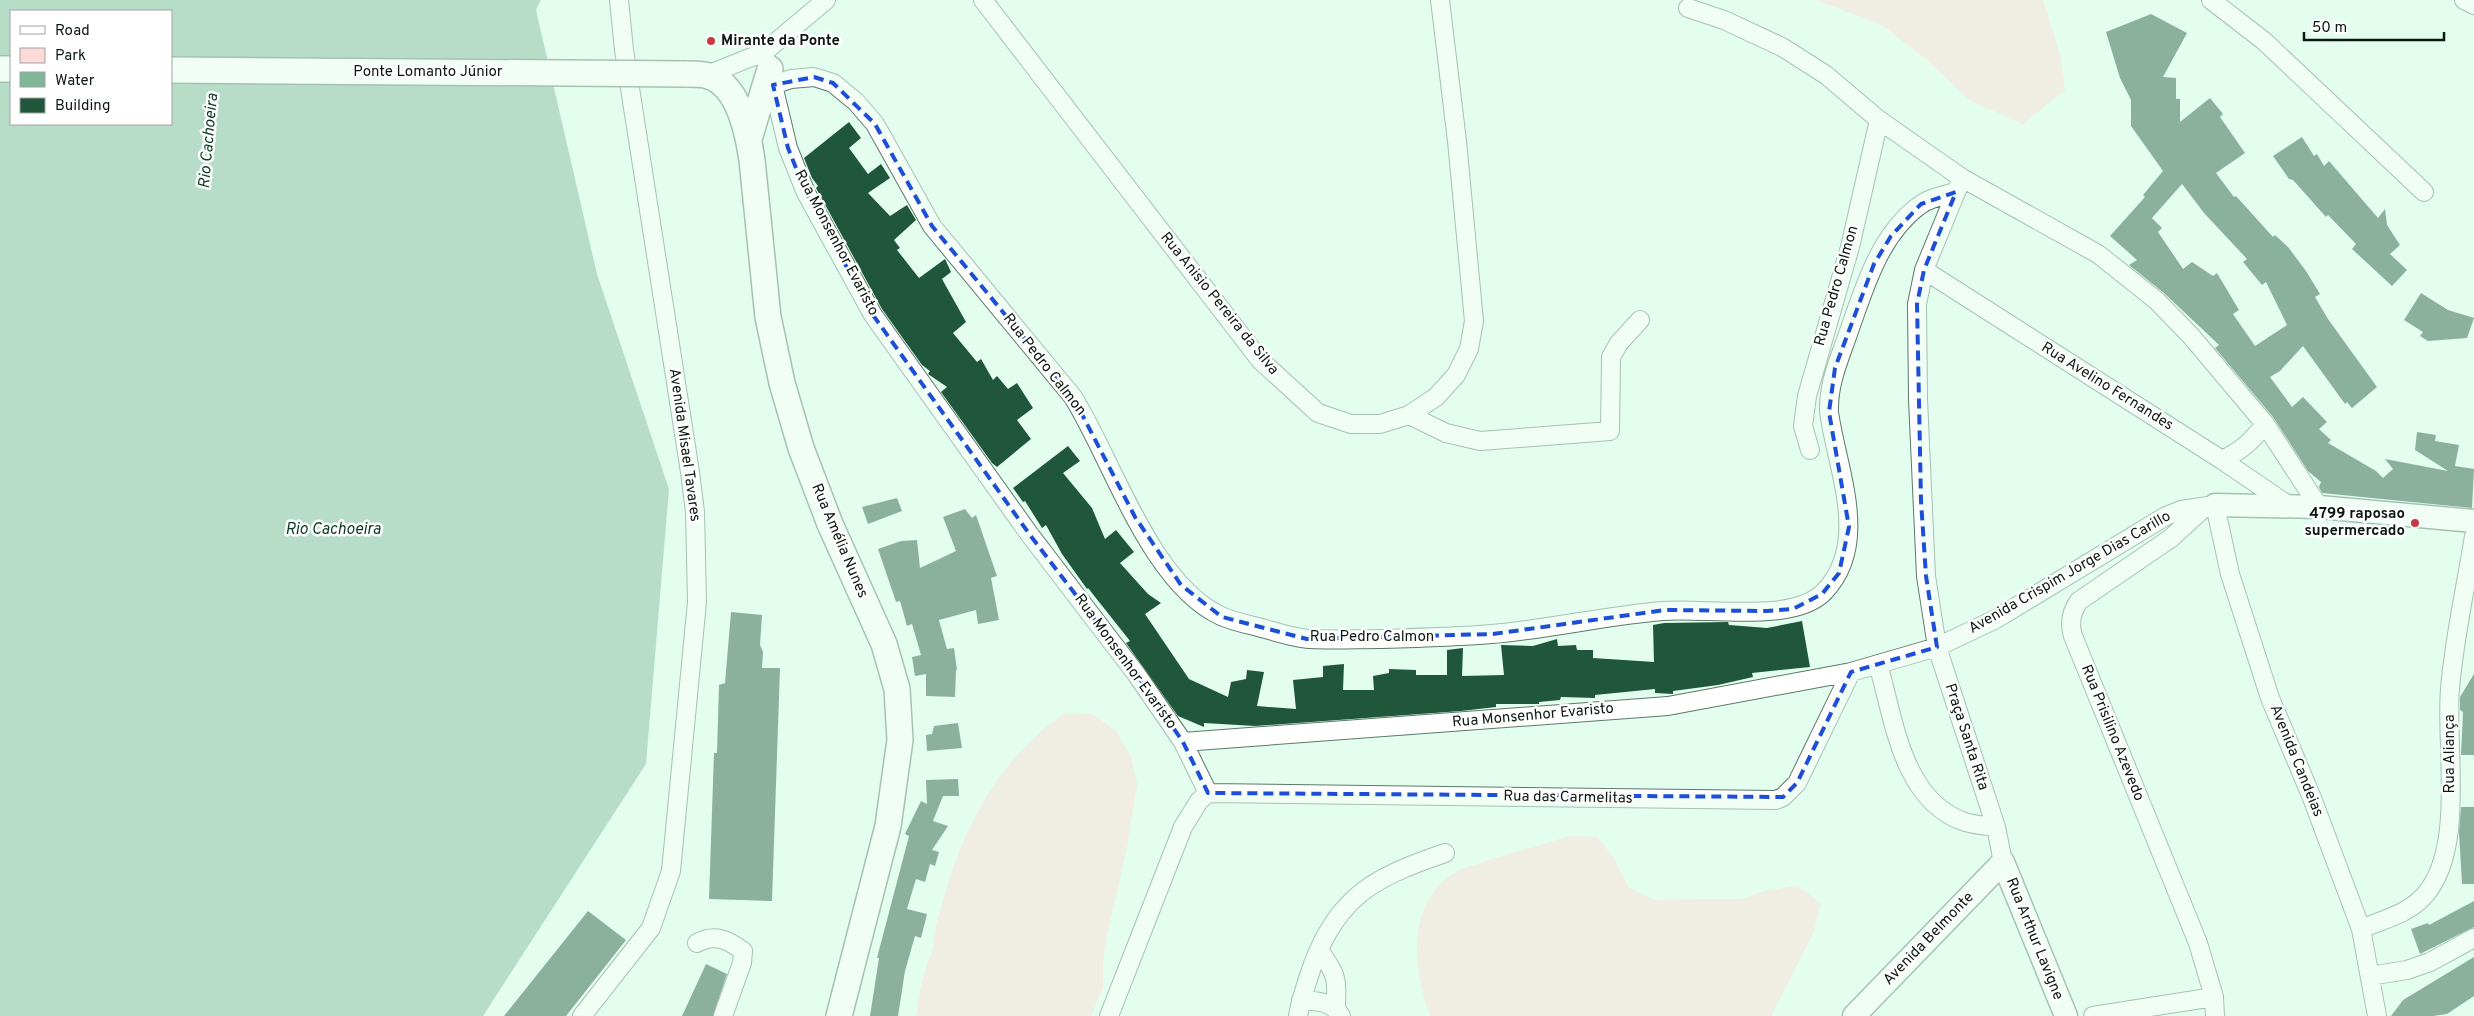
<svg xmlns="http://www.w3.org/2000/svg" width="2474" height="1016" viewBox="0 0 2474 1016" font-family="Overpass,sans-serif">
<rect width="100%" height="100%" fill="#e3feee"/>
<!-- green -->
<path fill="#fcdad8" d="M1816,0h227l17,54 5,36 -42,34 -54,-24 -42,-40 -45,-35z
M1065,713l28,1 23,17 15,25 6,28 -9,59 -20,88 -5,30v27l-12,28h-175c2,-17 5,-32 10,-49 2,-6 6,-14 7,-21 1,-18 8,-38 13,-56 21,-70 57,-135 119,-177z
M1569,836l29,1 17,23 13,27 26,13 87,-1 27,-9 30,-4 23,17 -7,29 -43,84h-341c-17,-48 -25,-114 26,-144 6,-4 15,-6 22,-8 30,-11 61,-18 91,-28z"/>
<!-- water -->
<path fill="#80b799" fill-rule="evenodd" d="M0,0h541l-5,10 61,264 72,215 -23,275 -163,252h-483zM11,11h160v113h-160z"/>
<!-- building -->
<path fill="#1f563c" fill-rule="evenodd" d="M2151,14l36,19 -24,44 13,1v21h4v23l30,-24 13,16 -3,3 25,36 -29,20 18,24 2,-1 37,41 2,-2 13,12 18,24 14,23 -5,3 13,22 49,68 -25,21 -5,-6 -2,2 -42,-58 -23,25 -10,6 22,30 11,-10 24,25 -8,7 12,11 -3,3 48,28 7,7 10,-9 -8,-10 63,12 -33,-21 2,-18 19,3 -1,6 24,4 -4,21 19,3 -2,39 -150,-15 -3,-6 2,-5 -13,-11 -35,-54 -58,-69 4,-3 -55,-52 -35,-28 8,-5 -27,-24 35,-39 -2,-2 20,-24 -32,-45v-26l-11,-22 -14,-46zM2182,184l22,29 43,46 -4,3 19,23 4,-3 21,43 -32,21 -22,-32 6,-4 -22,-37 -4,3 -21,-14 -9,7 -25,-37 4,-4 -10,-10z
M849,122l12,16 -12,10 19,26 13,-10 9,14 -22,15 22,23 17,-11 9,15 -22,20 6,8 -3,2 22,28 26,-19 6,13 -9,7 24,43 -13,11 24,29 4,-3 12,21 4,-4 11,13 9,-6 16,25 -16,12 14,19 -34,28 -5,-4 -51,-71 6,-5 -19,-13 2,-3 -8,-6 -40,-56 -66,-121 2,-2 -6,-8 -8,-20z
M2302,137l12,19 3,-2 7,12 5,-5 49,57 7,-9 2,16 13,20 -10,9 17,16 -15,16 -40,-37 4,-5 -28,-29 -2,2 -33,-37 -4,-1 -16,-23z
M2421,293l27,17 26,8 -7,20 -39,3 -8,-5 3,-4 -19,-12z
M1068,446l12,15 -17,12 29,35 13,31 11,-9 18,22 -14,11 28,31 13,9 -16,11 44,65 39,18 3,-15 15,-3 1,-9 17,2 -7,34 39,3 -3,-29 30,-3v-11l21,-2 -1,26h31l-1,-14 16,-3v-4l27,1v5h31v-25l16,-2 -1,28 42,-1 -3,-30 32,1 24,-7 1,7 18,-1 1,5h16v8l61,4 -1,-37 11,-2 64,-1 1,3 38,3 35,-7 8,46 -58,6 1,4 -35,8 -45,6v3l-18,-1v-4l-60,6v3l-34,-1 -1,3 -21,2v2h-43v3l-35,4 -206,15 -51,-3v4l-26,-11 -52,-73 4,-2 -42,-53 -1,1 -25,-35 -16,-29 -4,3 -17,-27 -2,1 -10,-14z
M897,498l5,13 -34,13 -6,-17z
M965,509l7,9 4,-3 21,61 -6,2 8,42 -21,4 -2,-14 -37,10 8,29 7,-1 3,22h-1l-1,27 -29,-1v-22l-11,2 -3,-19 9,-2 -9,-31 -5,2 -7,-25 -4,1 -18,-53 23,-8 16,-1 3,28 36,-17 -13,-34z
M731,612l31,3 -2,30 3,7 -1,16h18l-8,233 -63,-2 5,-146h3l2,-68 6,-2z
M2474,674v81h-13l2,-43 -3,-2v-13z
M958,723l4,25 -35,3 -1,-16 6,-1 2,-8z
M958,779l1,17h-16l-10,25 15,5 -16,24 7,2 -4,14 -5,-2 -5,18 -9,-3 -9,30 20,5 -6,24 -6,-2 -10,35 -7,45h-28l9,-58h-2l32,-122 -4,-2 16,-33 6,3 -1,-24z
M2461,807h13v77h-12l-3,-52z
M2474,901v26l-54,27 -9,-25 17,-6 1,2z
M588,911l38,29 -60,76h-62z
M2474,957v39l-27,18 -14,2h-42l12,-16z
M706,964l21,10 -14,42h-31z"/>
<g fill="none" stroke-linecap="round" stroke-linejoin="round">
<!-- minor casing -->
<g stroke="#5b7968" stroke-width="20">
<path id="minor" d="M983,0l277,360 58,53 33,11h29l29,-9 27,-18 20,-22 13,-26 5,-28 -17,-180 -17,-141
M2211,0l53,41 160,151
M2464,0l10,5
M1688,8l36,12 58,27 44,28 53,45 83,58 136,76 59,47 34,35 74,88 54,83
M764,52l9,33 18,-6 23,-2 19,6 23,19 19,22 57,102 141,171c40,64 77,186 148,219 11,5 25,8 37,11 16,4 35,11 52,12 23,1 46,0 70,0 37,-1 75,-2 112,-5 57,-5 113,-18 170,-23 44,-4 131,13 162,-19 47,-49 13,-122 5,-180 -1,-28 10,-52 19,-78 16,-45 31,-99 72,-129 10,-7 24,-10 36,-13
M707,75l57,-23 62,-52
M773,85l15,63 18,45 67,122 157,220 107,140 46,67 485,-36 183,-34 86,-25 59,-28 170,-103 15,-6 34,-5 15,69 40,124 42,100 49,131 16,87
M1959,185l-35,85 -7,34 1,95 8,177 11,71 59,180 7,35
M1924,270l298,190 66,45
M1409,415l37,18 34,8 130,-10 1,-74 8,-14 21,-23
M1810,450l-7,-24 4,-30 43,-149 29,-127
M2222,460c19,-9 30,-19 43,-36
M2206,506l-35,32 -92,63c-8,11 -10,22 -6,35l125,307 16,54 1,19
M1878,664c16,55 24,137 87,158 10,3 21,4 31,5
M1208,793l568,7 7,-3 14,-14 54,-111
M2361,929c21,-9 47,-15 63,-33 42,-46 21,-149 26,-207 4,-51 16,-102 24,-153
M697,943c18,-10 31,-3 46,8l-1,12 -19,53
M1319,950c18,25 18,27 17,57
M2370,976l37,-6 23,-8 44,-24
M1301,1000c16,1 31,1 40,16
M582,1016l69,-88 20,-57 26,-269 -2,-90 -5,-40 -66,-422 -5,-50
M1109,1016l74,-189 16,-26 9,-8 -25,-51
M1298,1016c3,-18 9,-34 15,-52 26,-70 65,-88 132,-111
M2093,1016l121,-19"/>
</g>
<!-- tertiary casing -->
<g stroke="#5b7968" stroke-width="25">
<path id="tertiary" d="M2215,505l104,2 155,14
M1854,1016l149,-154 63,154"/>
</g>
<!-- secondary casing -->
<g stroke="#5b7968" stroke-width="28">
<path id="secondary" d="M0,69h11
M686,74c6,0 13,0 19,1 34,7 43,58 47,85l16,157 14,66 19,65 29,76 54,120 13,45 3,51 -12,86 -49,190
M749,139l21,-70"/>
</g>
<!-- minor -->
<use href="#minor" stroke="#fff" stroke-width="18"/>
<!-- tertiary -->
<use href="#tertiary" stroke="#fff" stroke-width="22"/>
<!-- secondary -->
<use href="#secondary" stroke="#fff" stroke-width="25"/>
<!-- secondary-bridge casing -->
<g stroke="#5b7968" stroke-width="28" stroke-linecap="butt">
<path id="secondary-bridge" d="M171,70l515,4"/>
</g>
<!-- secondary-bridge -->
<use href="#secondary-bridge" stroke="#fff" stroke-width="25"/>
</g>
<!-- marked area -->
<path d="M0 0H2474V1016H0ZM814,77l19,6 42,41 57,102 141,171 62,120 46,68 41,32 85,22 186,-5 172,-24 102,1 26,-2 29,-15 17,-21 10,-46 -20,-115 6,-44 39,-104 17,-28 30,-32 35,-12 -32,78 -7,34 4,197 5,75 11,71 -86,25 -54,111 -14,14 -575,-4 -25,-51 -46,-67 -107,-140 -157,-220 -67,-122 -18,-45 -15,-63z" fill="#e3feee" fill-opacity=".55" fill-rule="evenodd"/>
<path fill="none" stroke="#1d4ed8" stroke-width="4" stroke-dasharray="10 6" stroke-linejoin="round" d="M814,77l19,6 42,41 57,102 141,171 62,120 46,68 41,32 85,22 186,-5 172,-24 102,1 26,-2 29,-15 17,-21 10,-46 -20,-115 6,-44 39,-104 17,-28 30,-32 35,-12 -32,78 -7,34 4,197 5,75 11,71 -86,25 -54,111 -14,14 -575,-4 -25,-51 -46,-67 -107,-140 -157,-220 -67,-122 -18,-45 -15,-63z"/>
<!-- markers -->
<g fill="#c93943" stroke="#fff" stroke-width="2">
<circle cx="711" cy="41" r="5"/>
<circle cx="2415" cy="523" r="5"/>
</g>
<g text-anchor="middle" dominant-baseline="central" stroke-width="5" stroke-linejoin="round" paint-order="stroke">
<!-- poi labels -->
<g font-size="15" font-weight="bold" fill="#0c1811" stroke="#fff" text-anchor="start">
<text x="721" y="41">Mirante da Ponte</text>
<text x="2405" y="514" text-anchor="end">4799 raposao<tspan x="2405" dy="17">supermercado</tspan></text>
</g>
<!-- street labels -->
<g font-size="15" fill="#0c1811" stroke="#fff">
<text x="428" y="72">Ponte Lomanto Júnior</text>
<text transform="translate(836 243) rotate(62)">Rua Monsenhor Evaristo</text>
<text transform="translate(1837 286) rotate(-74)">Rua Pedro Calmon</text>
<text transform="translate(1219 304) rotate(51)">Rua Anisio Pereira da Silva</text>
<text transform="translate(1044 365) rotate(52)">Rua Pedro Calmon</text>
<text transform="translate(2107 387) rotate(32)">Rua Avelino Fernandes</text>
<text transform="translate(684 445) rotate(82)">Avenida Misael Tavares</text>
<text transform="translate(839 541) rotate(67)">Rua Amélia Nunes</text>
<text transform="translate(2070 573) rotate(-30)">Avenida Crispim Jorge Dias Carillo</text>
<text x="1372" y="637">Rua Pedro Calmon</text>
<text transform="translate(1125 662) rotate(54)">Rua Monsenhor Evaristo</text>
<text transform="translate(1533 716) rotate(-5)">Rua Monsenhor Evaristo</text>
<text transform="translate(2112 733) rotate(68)">Rua Prisilino Azevedo</text>
<text transform="translate(1966 737) rotate(72)">Praça Santa Rita</text>
<text transform="translate(2450 754) rotate(-90)">Rua Aliança</text>
<text transform="translate(2296 761) rotate(68)">Avenida Candeias</text>
<text transform="translate(1568 798) rotate(1)">Rua das Carmelitas</text>
<text transform="translate(1929 939) rotate(-46)">Avenida Belmonte</text>
<text transform="translate(2034 939) rotate(68)">Rua Arthur Lavigne</text>
</g>
<!-- water labels -->
<g font-size="16" font-style="italic" fill="#0c3a26" stroke="#fff">
<text transform="translate(209 141) rotate(-85)">Rio Cachoeira</text>
<text x="333" y="530">Rio Cachoeira</text>
</g>
</g>
<!-- legend -->
<rect x="10" y="10" width="162" height="115" fill="#ffffff" stroke="#9ea3a0"/>
<rect x="20" y="26" width="25" height="8" fill="#ffffff" stroke="#9ea3a0"/>
<text x="55" y="35" font-size="15" fill="#0c1811">Road</text>
<rect x="20" y="48" width="25" height="15" fill="#fcdad8" stroke="#9ea3a0"/>
<text x="55" y="60" font-size="15" fill="#0c1811">Park</text>
<rect x="20" y="72" width="25" height="15" fill="#80b799" stroke="#9ea3a0"/>
<text x="55" y="85" font-size="15" fill="#0c1811">Water</text>
<rect x="20" y="98" width="25" height="15" fill="#1f563c" stroke="#9ea3a0"/>
<text x="55" y="110" font-size="15" fill="#0c1811">Building</text>
<!-- scale -->
<path d="M2304 32v8h140v-8" fill="none" stroke="#0c1811" stroke-width="2.5"/>
<text x="2312" y="32" font-size="15" fill="#0c1811" stroke="#ffffff" stroke-width="4" paint-order="stroke">50 m</text>
</svg>
